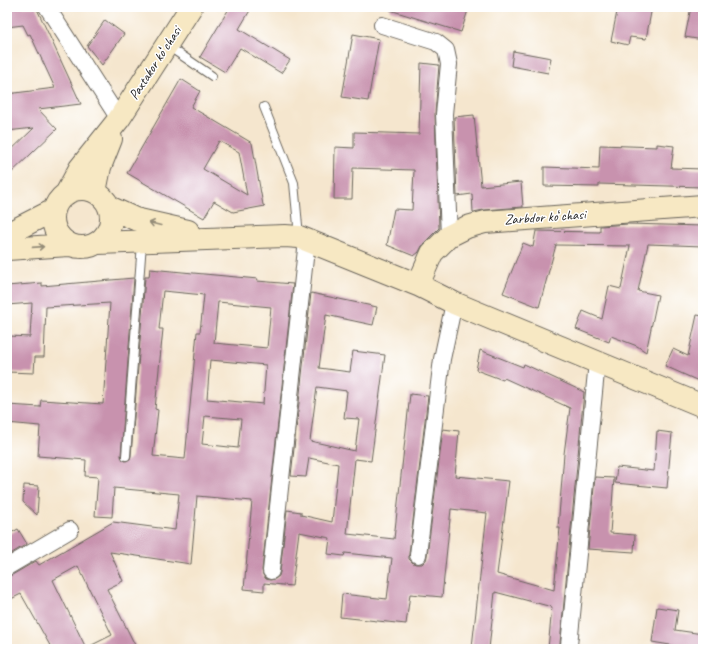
<svg xmlns="http://www.w3.org/2000/svg" width="710" height="656" viewBox="0 0 710 656" font-family="Caveat,sans-serif">
<rect width="100%" height="100%" fill="#fff"/>
<filter id="ink" filterUnits="userSpaceOnUse"><feTurbulence type="fractalNoise" baseFrequency=".025" numOctaves="2"/><feDisplacementMap in="SourceGraphic" scale="8" xChannelSelector="R" yChannelSelector="G"/><feConvolveMatrix kernelMatrix="1 2 1 2 8 2 1 2 1" color-interpolation-filters="sRGB"/></filter>
<filter id="wash" filterUnits="userSpaceOnUse"><feTurbulence type="fractalNoise" baseFrequency=".012" numOctaves="4" result="noise"/><feDisplacementMap in="SourceGraphic" scale="16" xChannelSelector="R" yChannelSelector="G"/><feGaussianBlur stdDeviation="0.9" result="paint"/><feColorMatrix in="noise" values="0 0 0 0 0 0 0 0 0 0 0 0 0 0 0 0 0 1.4 0 .05"/><feComposite in="paint" operator="in"/></filter>
<g filter="url(#wash)">
<rect width="100%" height="100%" fill="#f5e6ce"/>
<g id="blocks">
<!-- building -->
<path fill="#c892ae" fill-rule="evenodd" d="M7,7h29l45,97 -43,5 19,20 -50,48v-23l27,-26 -27,3v-37l48,-6 -25,-54 -2,1 -5,-10 -16,2z
M230,7h22l-13,22 51,31 -9,13 -41,-25 -15,24 -25,-15z
M391,7h78l-8,25 -71,-22z
M618,7h34l-6,32 -16,-2 -2,8 -17,-4z
M691,7h12v33l-18,-3z
M105,20l19,14 -22,31 -15,-19z
M353,34l26,5 -11,62 -26,-4z
M513,51l38,7 -3,15 -37,-7z
M421,63l18,2 -4,49 4,114 -16,16 -4,8 -5,4 -27,-11 7,-36 18,1 2,-40 -61,-2 -1,31h-18l1,-52 19,1v-16l65,2z
M181,79l19,12 -9,16 61,36 11,62 2,1 -32,6 -19,-11 -10,17 -77,-45zM219,141l20,11 8,43 -44,-26z
M474,115l7,71 40,-4 2,25 -39,3 -11,2 -1,-18 -15,2 -3,-79z
M657,144l17,2 -3,22 32,1v18l-104,-3v3l-55,-1v-19l55,2 1,-24 57,2z
M628,224l75,2v20l-55,-2 -10,47 20,4 -12,57 -9,-6 -26,-10 -2,6 -33,-13 7,-18 19,8 7,-33 12,3 9,-43 -74,-1 -17,62 -36,-14 20,-50 10,4 3,-16 64,1v-6z
M150,269l108,10 -1,2 36,3 -31,286 1,5 3,4 4,1 5,-1 4,-3 1,-4 7,-62 14,2v3l31,7 6,-58 -29,-6 -3,19 -15,-1 20,-183 66,14 -4,18 -47,-10 -7,53 31,4 3,-21 32,4 -14,106 -16,-2 -8,75 47,5 16,-145 18,2 -19,158v5l4,4 3,1h6l4,-4 1,-4 16,-127 16,2 -4,45 54,5 -12,93 57,16 6,-62h-2l6,-74 6,-46 -66,-30 -1,2 -27,-10 4,-20 43,17 1,-3 60,28 -24,252v5h-12l4,-42 -57,-15 -6,57 -17,-2 15,-134 -36,-4 -9,88 -32,-3 -4,30 -66,-7 2,-23 45,5 5,-41 -47,-5 -1,3 -16,-2 2,-16 -31,-6 -7,54 -28,-3v8l-20,-2 8,-88 -55,-5 -6,68 -81,-12 13,29 -16,8 30,60h-85l-31,-55 -14,7v-25l5,-1 24,-14 3,4 74,-43 62,8 4,-36 -65,-6 -2,29 -17,-1 3,-39 -13,-1 1,-16 -48,-4 2,-30 -33,-3v-18l33,2 1,-7 62,4 7,-101 -64,4 -2,50h-9l-1,16 -27,-1 2,-36 21,1 2,-34 -25,2v-19l35,-3v3l92,-8 -13,178 2,4 3,1 4,-2 1,-3 14,-179h4zM163,291l41,4 -4,37h-3l-12,127 -32,-3 5,-46 -3,-1 8,-80h-4zM218,302l53,5 -4,41 -53,-5zM210,360l56,5 -3,39 -56,-5zM317,387l30,4 -3,27 15,1 -4,32 -45,-10zM205,416l36,3 -3,29 -36,-4zM78,566l34,69 -26,13 -33,-68z
M697,315l6,1v67l-38,-17 8,-17 15,7z
M657,431l15,2 -5,55 -52,-5 2,-16 37,4z
M595,477l19,1 -4,55 25,2 -1,17 -46,-3z
M24,485l15,1 -2,29 -14,-13z
M18,529l9,15 -20,12v-21z
M657,607l21,3 -3,20 28,4v15h-9l-42,-7z"/>
</g>
</g>
<g filter="url(#ink)">
<use href="#blocks" fill-opacity="0" stroke="#68635a" stroke-width="1"/>
<g fill="none" stroke-linecap="round" stroke-linejoin="round">
<!-- lane casing -->
<g stroke="#68635a" stroke-width="10">
<path id="lane" d="M168,46l44,30
M264,107l30,76 5,53
M126,456l16,-213"/>
</g>
<!-- street casing -->
<g stroke="#68635a" stroke-width="18">
<path id="street" d="M47,7l72,112
M382,25l54,17 10,8 3,14 -5,50 5,122
M418,555l24,-196 12,-56
M7,567l63,-37
M271,571l36,-331
M569,645l28,-283"/>
</g>
<!-- secondary casing -->
<g stroke="#68635a" stroke-width="24">
<path id="secondary" d="M53 218a29 29 0 1 1 58 0a29 29 0 1 1-58 0Z
M95,192l5,-25 11,-28
M66,194l14,-26 39,-49 72,-112
M109,207l26,12 53,12
M7,234l47,-24
M98,243l187,-7 14,1 119,48 36,18 249,103
M7,249l62,-4
M418,285l14,-32 17,-17 18,-9 18,-5 218,-16"/>
</g>
<!-- lane -->
<use href="#lane" stroke="#fff" stroke-width="8"/>
<!-- street -->
<use href="#street" stroke="#fff" stroke-width="16"/>
<!-- secondary -->
<use href="#secondary" stroke="#f7e8c3" stroke-width="22"/>
</g>
<!-- one-way arrows -->
<defs><path id="oneway-shaft" d="M-6 0H5M1.5-3L5.5 0L1.5 3" fill="none" stroke-width="1.6" stroke-linecap="round" stroke-linejoin="round"/></defs>
<g stroke="#948c78">
<use href="#oneway-shaft" transform="translate(155 224) rotate(-166)"/>
<use href="#oneway-shaft" transform="translate(38 247) rotate(-4)"/>
</g>
</g>
<g text-anchor="middle" dominant-baseline="central" stroke-width="3" stroke-linejoin="round" paint-order="stroke">
<!-- street labels -->
<g font-size="14" fill="#1c1c1c" stroke="#fff">
<text transform="translate(155 63) rotate(-57)">Paxtakor koʻchasi</text>
<text transform="translate(545 217) rotate(-4)">Zarbdor koʻchasi</text>
</g>
</g>
<!-- margin -->
<rect width="710" height="656" fill="none" stroke="#fff" stroke-width="24"/>
</svg>
